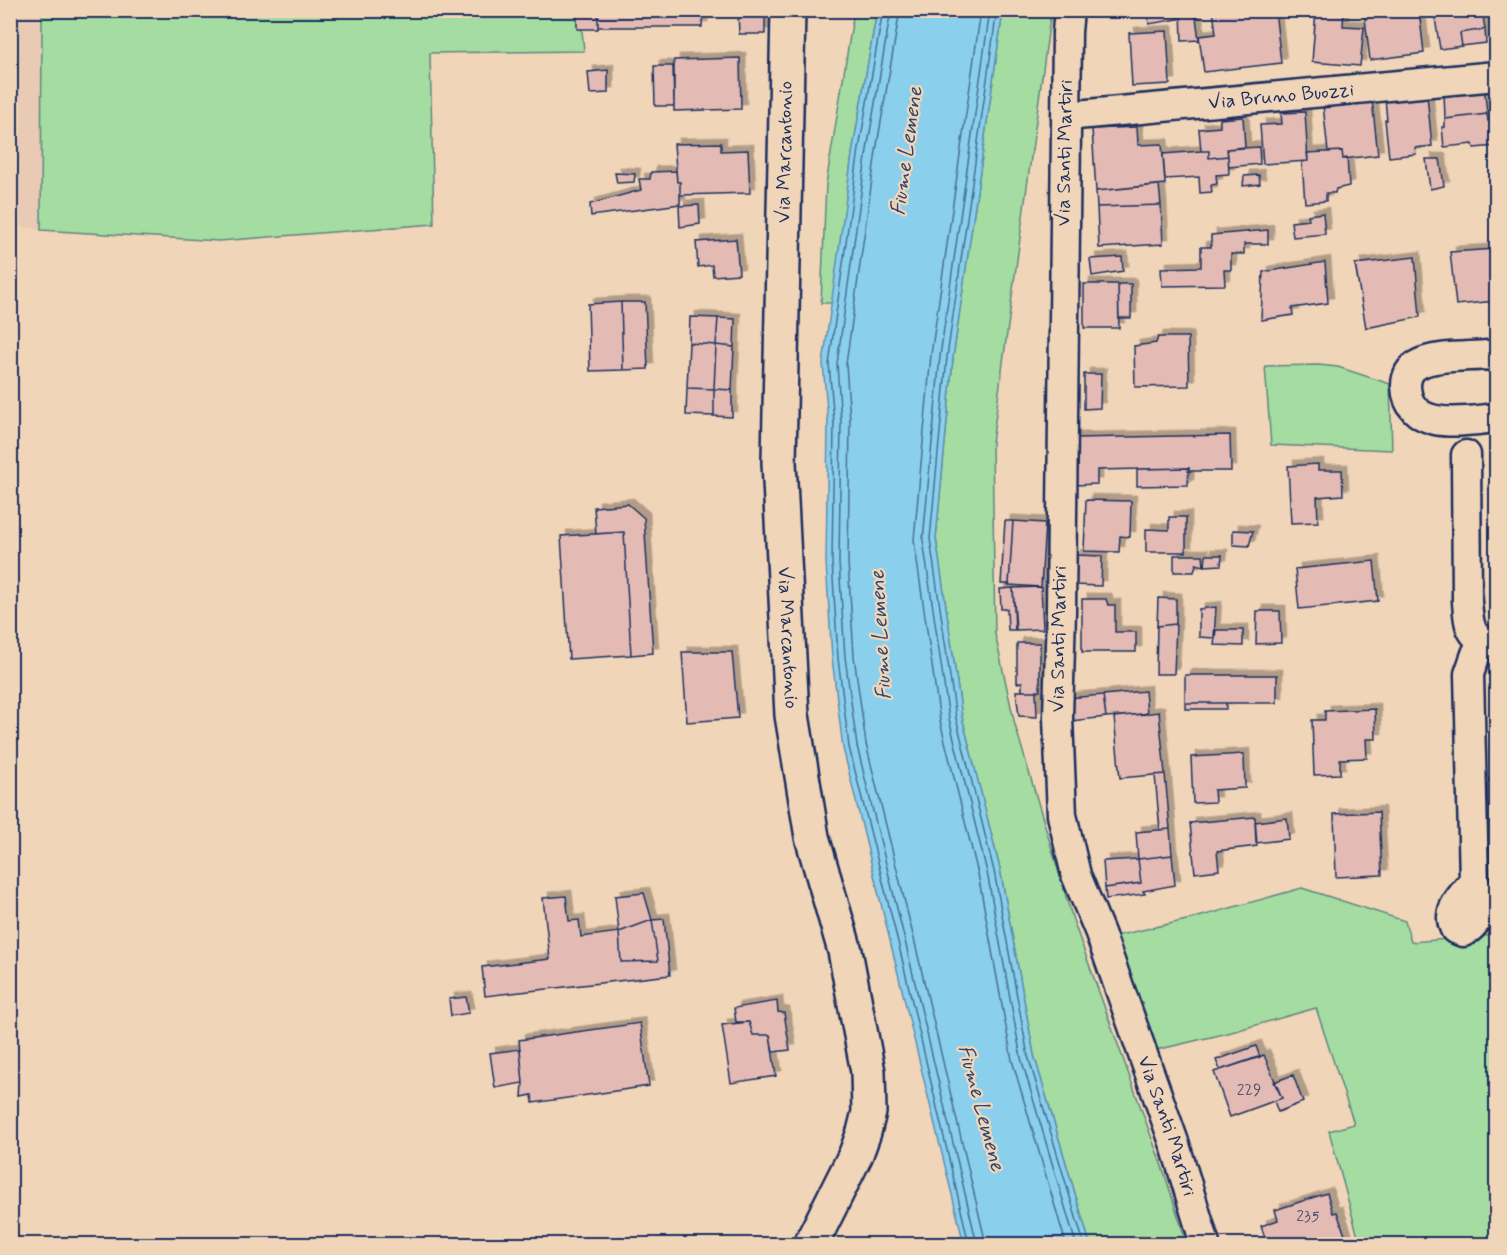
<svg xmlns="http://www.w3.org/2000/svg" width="1507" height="1255" viewBox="0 0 1507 1255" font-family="Mynerve,sans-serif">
<defs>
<filter id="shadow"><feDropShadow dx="5.5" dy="-5.5" stdDeviation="0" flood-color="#0004"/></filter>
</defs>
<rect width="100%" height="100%" fill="#f1d5b8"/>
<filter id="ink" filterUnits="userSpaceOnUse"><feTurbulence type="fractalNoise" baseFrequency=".0167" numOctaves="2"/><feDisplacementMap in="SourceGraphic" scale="12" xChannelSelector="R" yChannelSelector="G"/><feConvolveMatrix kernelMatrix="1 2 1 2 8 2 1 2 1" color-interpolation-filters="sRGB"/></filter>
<g filter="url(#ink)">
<!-- built -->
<path fill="#e9cab5" d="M10,11h32l-1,219 -30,-5z"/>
<!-- green -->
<path fill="#a4dca1" stroke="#608680" stroke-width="1.5" d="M42,11h538l4,40 -154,2 4,171 -215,17 -178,-11z
M854,11h23l-24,137 -21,155h-11l5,-119z
M1003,11h48l-59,432 3,191 20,91 58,195 91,252 23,72h-97l-56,-189 -34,-186 -38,-152 -26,-179 17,-180z
M1319,365l19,2 52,17 2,66 -121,-5 -6,-79z
M1302,888l103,33 6,21 85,-7v309h-136l-31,-113 25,-7 -38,-116 -88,25 -72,17 -41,-114 76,-17z"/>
<!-- water -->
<path fill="#8acfeb" stroke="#5e8fb3" stroke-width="1.5" d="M877,11h126l-50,347 -17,180 26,179 38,152 34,186 56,189h-126l-121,-496 -11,-90 -6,-96 2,-140 -5,-59 30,-215z"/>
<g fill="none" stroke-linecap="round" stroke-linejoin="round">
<!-- shore -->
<path stroke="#476f96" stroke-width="1.5" d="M883,10l-24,139 -30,215 5,58 -2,140 6,96 11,89 50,199 70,298
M891,10l-24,140 -30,214 4,58 -2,140 6,95 12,89 49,199 71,299
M900,10l-24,141 -30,213 4,57 -2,141 6,94 12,88 49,199 71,301
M981,10l-50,345 -17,185 26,181 38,153 34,186 54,184
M990,10l-50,346 -17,184 26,179 38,153 34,186 55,186
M997,10l-50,347 -17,182 26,179 38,153 34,185 56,188"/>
</g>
<!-- building -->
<path fill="#e3bbb4" stroke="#1b2f5e" stroke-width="1.5" filter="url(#shadow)" d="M577,10h21v19h-21z
M598,10h105l-1,17h-104z
M738,10h27v24h-26z
M1147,10h30l2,9 -30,5z
M1181,10h14l4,30 -17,1z
M1213,10h62l6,53 -77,9 -5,-36 17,-2z
M1316,10h28l-1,16 21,1 -4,39 -48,-4z
M1364,10h55l5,43 -54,7z
M1441,10h41l3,19 -25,4 2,13 -22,3 -6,-37z
M1485,29l1,14 -24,3 -2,-13z
M1167,31l3,53 -38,2 -3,-53z
M740,58l1,51 -67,2v-51z
M654,66h19l1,40h-19z
M608,70v23l-18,1 -2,-22z
M1484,84l3,30 -42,5 -1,-26z
M1427,95l5,51 -17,2 1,6 -27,3 -4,-37h2l-2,-21z
M1372,100l6,55 -35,4 -1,-8 -14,1 -5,-47z
M1305,112l3,49 -45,3 -3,-39 22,-1 -1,-11z
M1487,114l1,7h8v25l-22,2 -1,-4 -29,3 -2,-20h3v-8z
M1243,117l2,30 -18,2 1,7 -19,2v-7h-8l-2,-22 21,-2v-8z
M1137,127l1,18 24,-1 3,40 -69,7 -4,-62z
M721,143v8l27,-1 2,43 -70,2v-13h-3l-3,-38z
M1259,147l1,17 -31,3 -2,-18z
M1201,151h8v7l19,-2 1,18 -13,1 1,9 -6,1 1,7 -12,1 -1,-16 -34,2 -2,-25z
M1342,151l1,8 4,-1 2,28 -13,3 -1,4h-9v8l-21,2 -3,-41 6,-1 -1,-8z
M1426,159h14l4,27 -14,3z
M676,171l1,11h3v22l-89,12 -1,-12 51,-14 -2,-11h11l1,-7z
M615,173l20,1 -1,8 -17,1z
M1259,175l1,9 -17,2 1,-10z
M1159,185l2,20 -64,2 -1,-16z
M699,205l1,19 -20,3 -1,-21z
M1161,205l2,39 -64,4 -2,-41z
M1323,213l2,21 -32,3 -2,-15 18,-2 -1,-5z
M1268,230v14h-24v10h-13v16h-7l1,15 -63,1 -1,-18 40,-1v-20h10v-12z
M736,239l3,35 -26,2 -1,-11 -14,2 -2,-25z
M1496,249v52l-40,4 -6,-53z
M1122,257l1,14 -31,5 -2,-17z
M1415,257l5,60 -54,11 -11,-64z
M1325,262l3,41 -36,5 1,7 -32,5 2,-48z
M1084,284h34l1,44h-35z
M1118,284h13v34h-12z
M621,302h24l3,67 -25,1z
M621,302l2,68 -33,1 -2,-67z
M690,317l28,1 -2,27 -27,-2z
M718,318l17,1 -1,28 -18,-2z
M1158,337h30l1,49 -54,1 -1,-41 22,-3z
M689,343l27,2 -2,44 -27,-1z
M716,345l18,2 -2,43 -18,-1z
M1084,374h17l-1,34 -16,1z
M687,388l27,1v27l-28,-1z
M714,389l18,1v27l-18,-1z
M1230,435l1,36h-43l1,-3 -92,2v14l-22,1 -1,-47z
M1318,464v6h24l1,25 -26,2 1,25 -27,1 -3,-57z
M1189,468l-1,17 -51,1v-17z
M1086,500l45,1 -1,36 -10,-1 -1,16 -35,-1z
M628,504l16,14 9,135 -22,2 -7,-123 -28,2 -2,-27z
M1169,517h17v35h-40v-23l23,1z
M1005,521h8l-4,63h-8z
M1013,521l32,2 -4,64 -32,-2z
M1233,530l20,1 -4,15 -16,-1z
M624,532l7,123 -62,4 -8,-123z
M1075,555l27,1 -1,30 -27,-1z
M1174,555h29l1,11 -8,-2 -2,8h-20z
M1206,555h16l-1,10 -16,1z
M1374,561l4,40 -79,8 -4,-40z
M1041,587l2,42 -27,1 -3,-42z
M1013,588l2,42h-7l-1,-21h-6l-1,-20z
M1158,598l18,1v25l-19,2z
M1082,599h24l2,6h7v27h21v20h-54z
M1216,607l-2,31 -15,-1v-28z
M1257,611h23l1,32 -25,1z
M1176,624l-2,50h-18l1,-48z
M1216,630h27v16l-29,-1z
M1017,643h23v48h-18v-9l-5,1z
M682,652h50l6,66 -51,4z
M1185,675h92v28h-92z
M1016,691h20l1,26 -18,-1z
M1145,691l2,23 -41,3 -3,-22z
M1103,695l3,22 -35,4 -3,-23z
M1185,703h41v6h-41z
M1375,709l1,30h-10l1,19 -27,1v15l-26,1 -2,-55h13v-9z
M1159,712l6,62 -45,4 -6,-61z
M1244,754l1,34 -31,2 1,12 -22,1 -2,-46z
M1165,774l5,55 -10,1 -5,-55z
M1379,812l3,63 -46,2 -2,-63z
M1255,817l2,29 -40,5 2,19 -24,3 -5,-50z
M1287,818l2,21 -33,4 -1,-21z
M1170,829l2,26 -34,4 -2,-27z
M1172,855l3,30 -32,6 2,3 -39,5 -1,-11 36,-5 -3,-24z
M1138,859l3,24 -36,5 -2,-27z
M644,893l8,27 -33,12 -4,-36z
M566,896l3,25 10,-1 2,17 38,-5 2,30 37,-1 -6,-41 12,-1 6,56 -185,21 -3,-29 68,-8 -7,-61z
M652,920l6,41 -37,1 -2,-30z
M466,997l3,16 -18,3 -2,-17z
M777,1001l1,11 6,1 6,37 -17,2 -3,-17h-17l-4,-13h-13l-2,-14z
M749,1022l4,13h17l6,41 -45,7 -9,-58z
M640,1023l9,63 -116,17 -1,-8 -10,2 1,-14 -4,-43z
M1256,1046l4,11 -40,13 -4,-10z
M520,1049l3,34 -28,5 -5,-35z
M1264,1055l18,43 -52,19 -16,-45z
M1293,1075l10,27 -25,10 -4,-11 8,-3 -8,-16z
M1327,1193l6,20 4,-1 11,32h-81l-6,-18 17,-6 -3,-10z"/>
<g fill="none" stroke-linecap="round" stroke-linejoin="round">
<!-- street casing -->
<g stroke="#1b2f5e" stroke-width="33">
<g id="street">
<path id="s1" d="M1069,10l-2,22 -6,579 -3,107 4,97 14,60 24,58 75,212 30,99"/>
<path id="s2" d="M1066,116l430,-40"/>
<path d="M1496,358l-8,-3c-19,2 -53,0 -69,9 -9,4 -13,12 -13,22 2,47 59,35 90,32"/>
<path d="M1466,455l1,147c2,24 2,37 29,42"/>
<path d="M1474,881c-12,15 -29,29 -19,48l8,3c21,-10 19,-32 11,-51l-5,-207 7,-20 7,-13"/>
</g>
</g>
<!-- secondary casing -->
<g stroke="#1b2f5e" stroke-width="38">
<g id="secondary">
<path id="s3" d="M788,10l-9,452 13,253 20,122 33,114 23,121 1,40 -5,20 -8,22 -45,90"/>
</g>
</g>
<!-- street -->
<use href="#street" stroke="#f1d5b8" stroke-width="28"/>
<!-- secondary -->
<use href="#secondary" stroke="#f1d5b8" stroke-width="33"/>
</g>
</g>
<g text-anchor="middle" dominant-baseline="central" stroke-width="4.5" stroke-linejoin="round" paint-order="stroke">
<!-- number labels -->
<g font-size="16" fill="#4d5274">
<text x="1249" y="1090">229</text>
<text x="1308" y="1216">235</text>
</g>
<!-- street labels -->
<g font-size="20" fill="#1b2f5e" stroke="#f1d5b8">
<text stroke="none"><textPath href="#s2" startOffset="216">Via Bruno Buozzi</textPath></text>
<text transform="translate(785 152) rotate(-89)">Via Marcantonio</text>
<text transform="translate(1065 153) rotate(-89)">Via Santi Martiri</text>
<text stroke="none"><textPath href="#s3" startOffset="628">Via Marcantonio</textPath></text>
<text transform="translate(1059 639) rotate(-89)">Via Santi Martiri</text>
<text stroke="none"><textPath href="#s1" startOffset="1134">Via Santi Martiri</textPath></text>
</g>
<!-- water labels -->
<g font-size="21" font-style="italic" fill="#2c4773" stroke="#f1d5b8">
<text transform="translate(907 151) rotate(-82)">Fiume Lemene</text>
<text transform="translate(881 635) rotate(-93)">Fiume Lemene</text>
<text transform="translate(981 1108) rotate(75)">Fiume Lemene</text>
</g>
</g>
<!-- margin -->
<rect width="1507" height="1255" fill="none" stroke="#f1d5b8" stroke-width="36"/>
<rect x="18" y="18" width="1471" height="1219" fill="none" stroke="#1b2f5e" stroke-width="2" filter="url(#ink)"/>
</svg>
